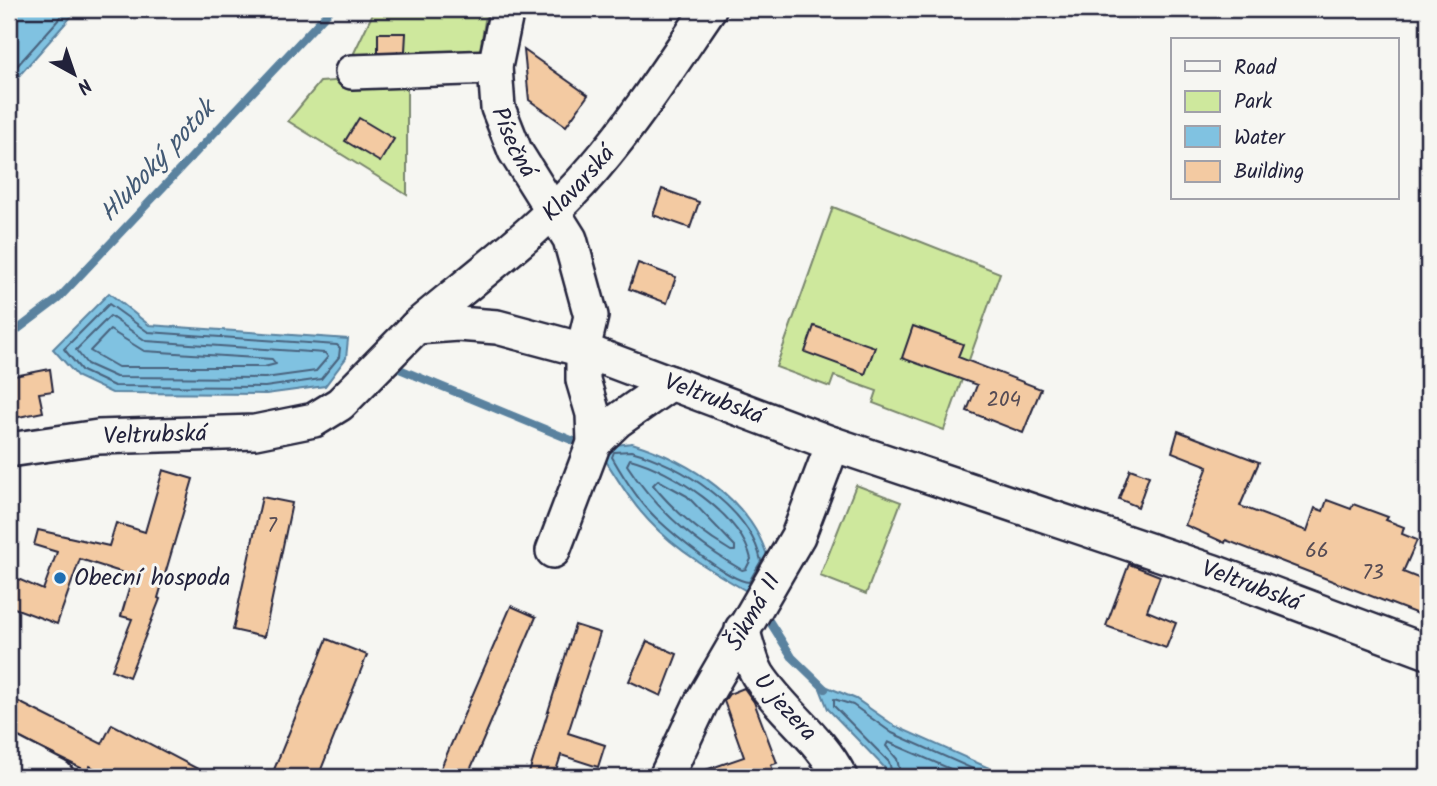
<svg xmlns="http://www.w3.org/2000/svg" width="1437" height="786" font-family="Kalam,sans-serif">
<rect width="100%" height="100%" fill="#f6f6f2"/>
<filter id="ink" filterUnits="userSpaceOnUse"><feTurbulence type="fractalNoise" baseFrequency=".0143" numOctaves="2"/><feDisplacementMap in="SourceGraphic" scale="14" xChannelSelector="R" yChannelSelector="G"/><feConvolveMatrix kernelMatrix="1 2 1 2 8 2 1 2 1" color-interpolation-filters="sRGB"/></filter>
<g filter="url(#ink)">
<g fill="#cee89d" stroke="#78856c" stroke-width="2">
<polygon points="375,9 487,9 479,56 352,57"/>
<polygon points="407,76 407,195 288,121 320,82"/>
<polygon points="833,207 1000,273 944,430 873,403 877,391 834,376 830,387 776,367"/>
<polygon points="856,485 901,502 866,594 820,576"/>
</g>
<g fill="#80c2e1" stroke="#5a829f" stroke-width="2">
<polygon points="9,9 78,9 9,87"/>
<polygon points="109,293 149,325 348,339 346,358 325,386 266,394 112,393 78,377 53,349"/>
<path d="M632 443C690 461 753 501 769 562L750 593C715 573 677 551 649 521 630 501 617 478 602 455L608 446Z"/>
<polygon points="818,683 856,699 895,726 1009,777 886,777 884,767 828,709"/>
</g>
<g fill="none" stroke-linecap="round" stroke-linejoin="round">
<g stroke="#48627d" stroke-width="2">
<polyline points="9,75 68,9"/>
<polygon points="109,304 148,332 337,345 340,348 339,357 321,379 265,387 114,386 82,371 64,349"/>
<polygon points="110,316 146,341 325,353 328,357 316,371 265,378 116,377 87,364 76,350"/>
<polygon points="110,330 144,351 272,359 276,364 264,367 118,367 90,351"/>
<path d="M631 451C680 464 750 508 761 561L749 582C728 581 673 534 656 518 638 501 624 478 612 457L614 452Z"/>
<path d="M630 459C672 470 741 515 751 559L746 569 742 570C695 543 656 510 627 465Z"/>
<path d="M658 480 687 496 735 546V551H731C702 534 674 511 653 485Z"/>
<polyline points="893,777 889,762 834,706 834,699 853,705 892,733 991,777"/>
<polyline points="901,777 897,759 886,746 888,742 969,777"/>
</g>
<g stroke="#5a829f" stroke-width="8">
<polyline points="9,336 58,299 331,9"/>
<polyline points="397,368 581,444"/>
<polyline points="768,619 792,657 825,689"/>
</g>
</g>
<g fill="#f3caa2" stroke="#22223b" stroke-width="2">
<polygon points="378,33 406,33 405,51 378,52"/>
<polygon points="524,50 588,95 566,126 529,100"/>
<polygon points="359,118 394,139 380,162 345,141"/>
<polygon points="662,189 699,202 690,228 653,215"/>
<polygon points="638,263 676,277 667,303 629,289"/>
<polygon points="814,326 875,347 865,374 805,352"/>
<polygon points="913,326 963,344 958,357 1041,389 1023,433 967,411 977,385 902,358"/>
<polygon points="50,369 53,391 39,393 43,412 9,419 9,377"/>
<polygon points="1178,431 1259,462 1240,506 1307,531 1315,508 1323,511 1327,500 1351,509 1353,504 1388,517 1386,520 1404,527 1402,534 1417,540 1403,572 1428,582 1428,618 1226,540 1225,543 1185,525 1208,466 1172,452"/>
<polygon points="1130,469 1149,476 1138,507 1119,499"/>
<polygon points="163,470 193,479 158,598 160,599 129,677 112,670 132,619 121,616 133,576 80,559 57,624 9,606 9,575 43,590 57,552 34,545 38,530 109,546 116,523 145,532"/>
<polygon points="262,497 292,503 264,637 233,630"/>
<polygon points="1129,564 1160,576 1147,611 1176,623 1166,648 1106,626"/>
<polygon points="511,606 536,617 478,752 467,777 437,777"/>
<polygon points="575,625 600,633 568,733 605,745 598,767 561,755 554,777 542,777 529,773"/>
<polygon points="327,639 367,655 318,777 271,777"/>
<polygon points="647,641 677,654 661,696 629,681"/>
<polygon points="744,688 754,702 777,763 771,765 775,777 695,777 694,774 744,757 724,701 729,694"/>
<polygon points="9,697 102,744 112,724 213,777 111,777 90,766 87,771 9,733"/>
</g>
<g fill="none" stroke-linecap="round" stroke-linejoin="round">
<defs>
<g id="minor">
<path id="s1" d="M507 9 495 67 498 108 515 151 570 239 591 316 583 350V380L593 414 594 443 553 551"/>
<polyline points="352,72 495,67"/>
<path id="s2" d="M416 327C476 276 543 228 594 168 637 118 672 63 709 9"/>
<polyline points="594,443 617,421 671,383"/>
<path id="s3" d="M9 450 98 437 255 432 314 420 340 404 416 327 458 324 497 327 583 350 833 444 1214 572 1428 652"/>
<path id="s4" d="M742 629C747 643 750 662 758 675 782 712 820 737 840 777"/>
<polyline points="9,752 57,777"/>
<path id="s5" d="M666 777 701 703 798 536 833 444"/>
</g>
</defs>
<use href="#minor" stroke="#22223b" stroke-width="38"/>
<use href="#minor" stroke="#f6f6f2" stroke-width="33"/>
</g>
</g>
<circle fill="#1f6fb2" stroke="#f6f6f2" stroke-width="2.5" cx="60" cy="578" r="7"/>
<g text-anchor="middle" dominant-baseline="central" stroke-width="6" stroke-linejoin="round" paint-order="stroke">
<g font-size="21" fill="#564c55">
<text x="1004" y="400">204</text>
<text x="272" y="526">7</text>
<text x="1317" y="551">66</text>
<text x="1373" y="573">73</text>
</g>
<g font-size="24" fill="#22223b" stroke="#f6f6f2">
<text stroke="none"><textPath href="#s1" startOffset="138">Písečná</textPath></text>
<text stroke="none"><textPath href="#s2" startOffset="217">Klavarská</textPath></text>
<text stroke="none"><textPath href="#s3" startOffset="756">Veltrubská</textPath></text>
<text stroke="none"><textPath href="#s3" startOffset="147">Veltrubská</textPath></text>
<text stroke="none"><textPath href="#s3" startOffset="1325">Veltrubská</textPath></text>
<text stroke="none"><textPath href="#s5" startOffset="187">Šikmá II</textPath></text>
<text stroke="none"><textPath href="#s4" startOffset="91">U jezera</textPath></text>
</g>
<g font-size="24" fill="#22223b" stroke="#f6f6f2" text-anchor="start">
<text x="74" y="578">Obecní hospoda</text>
</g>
<g font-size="26" font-style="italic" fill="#435a75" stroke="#f6f6f2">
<text transform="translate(158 162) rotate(-47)">Hluboký potok</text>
</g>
</g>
<rect width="1437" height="786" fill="none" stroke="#f6f6f2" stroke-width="35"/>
<rect x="18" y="18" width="1402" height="751" fill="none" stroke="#22223b" stroke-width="2.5" filter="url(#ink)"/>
<rect x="1171" y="38" width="228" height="161" fill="#f6f6f2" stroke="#a1a1a9" stroke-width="2"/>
<rect x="1185" y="61" width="35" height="10" fill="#f6f6f2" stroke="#a1a1a9" stroke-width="2"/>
<text x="1234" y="74" font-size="21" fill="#22223b">Road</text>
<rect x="1185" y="91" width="35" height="21" fill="#cee89d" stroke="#a1a1a9" stroke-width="2"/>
<text x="1234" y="108" font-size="21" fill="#22223b">Park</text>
<rect x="1185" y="126" width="35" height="21" fill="#80c2e1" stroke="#a1a1a9" stroke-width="2"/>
<text x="1234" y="144" font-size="21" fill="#22223b">Water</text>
<rect x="1185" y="161" width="35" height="21" fill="#f3caa2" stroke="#a1a1a9" stroke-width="2"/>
<text x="1234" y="178" font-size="21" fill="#22223b">Building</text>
<g transform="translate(74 74) rotate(140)" stroke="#f6f6f2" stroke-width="5" paint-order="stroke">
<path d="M0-5L12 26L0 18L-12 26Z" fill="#22223b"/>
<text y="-10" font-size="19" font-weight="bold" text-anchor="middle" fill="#22223b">N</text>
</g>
</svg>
